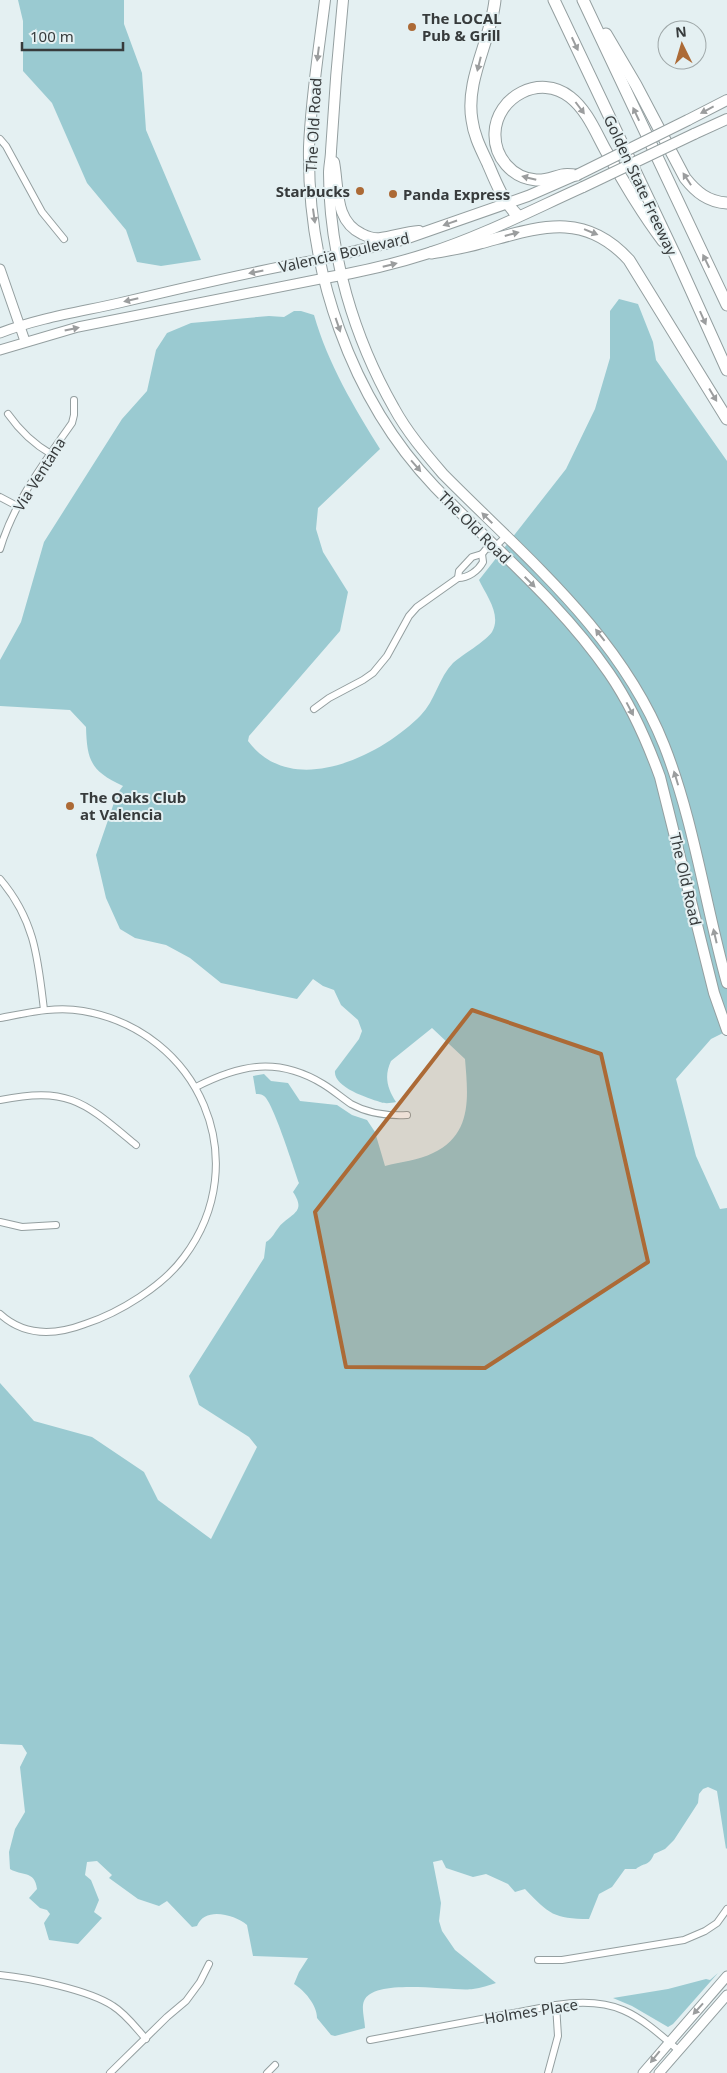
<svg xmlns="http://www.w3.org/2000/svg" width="727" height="2073" font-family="'Noto Sans',sans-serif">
<rect width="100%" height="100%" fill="#e4f0f2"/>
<g fill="#9acad1">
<polygon points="18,0 124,0 124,24 142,73 146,130 201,260 161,266 137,262 126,230 87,183 52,103 23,71 23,21"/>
<path d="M619 299 638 304 653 342 656 360 727 461V1031L711 1039 676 1079 696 1156 720 1209 727 1208V1848L726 1849 717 1791 708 1787 703 1789 699 1794 698 1803 674 1840 665 1849 654 1854C649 1867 644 1862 636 1869H625L612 1887 599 1894 589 1919C554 1919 549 1914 525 1889L515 1892 508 1884 486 1874 473 1877 446 1868 442 1860 433 1862 441 1903 439 1921 442 1931 455 1950 496 1983C489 1985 481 1988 473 1989 453 1992 374 1977 364 2001 361 2008 365 2021 365 2028L335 2036 331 2035 317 2018C317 2005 304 1990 294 1984L299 1972 308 1958 253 1956 247 1925C235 1915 205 1906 197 1926L192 1927 167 1901 159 1906 138 1899 109 1878 112 1875 97 1861 87 1862 85 1875 91 1880 99 1900 94 1912 102 1918 78 1944 49 1940 44 1923 50 1914 47 1910 40 1908 29 1898 37 1889C35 1870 21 1876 10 1869L9 1852 15 1829 25 1812 20 1767 27 1753 22 1745 0 1744V1383L34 1421 92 1437 144 1472 158 1500 211 1539 257 1447 249 1437 199 1405 189 1376 264 1258 266 1242C273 1238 274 1233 279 1227 291 1213 307 1213 293 1192L299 1183C294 1169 273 1102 264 1096 261 1094 259 1094 256 1094L253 1076 264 1074 271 1081 288 1083 300 1101 337 1105 352 1115 367 1120 375 1132 385 1166C400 1162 419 1160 433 1153 473 1134 468 1096 465 1059L432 1028 391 1061C384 1076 387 1088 396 1102 391 1103 385 1104 380 1102 367 1098 333 1087 335 1071L359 1039 362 1031 358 1020 341 1005 334 990 323 986 313 979 297 999 221 983 190 958 166 945 135 938 120 929 106 898 96 855 117 794 123 786C91 771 87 761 86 727L70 710 0 706V660L21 622 44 542 122 419 147 391 156 350 167 333 191 323 269 316 284 317 294 311H301L314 315C328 364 354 407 380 449L318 508 316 529 323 552 348 592 340 631 249 736 248 741C292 800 381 756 421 715 435 701 439 677 453 663 462 655 486 641 492 632 502 615 486 595 479 580L566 469 595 409 610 358V311Z"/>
<polygon points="718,1973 673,2024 668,2027 632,2006 613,1998 668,1989 706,1979 710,1980"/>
</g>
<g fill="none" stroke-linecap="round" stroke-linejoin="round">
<defs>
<g id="street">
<polyline points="0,139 6,146 42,212 64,239"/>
<path d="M8 414C20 431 32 443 51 454"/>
<polyline points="0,497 17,506"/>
<path d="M0 549C14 502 44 463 72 423L74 415V400"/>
<polyline points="458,578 459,571 472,557 482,554 486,549 495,547 506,536"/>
<path d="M314 709 329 698 363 680 373 673 387 656 409 616 417 607 458 578C468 578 478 571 483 562L482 554"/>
<path d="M0 879C35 920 38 959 44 1010"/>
<path d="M0 1018C27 1013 55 1006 83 1011 199 1031 256 1161 184 1257 163 1286 119 1313 85 1324 56 1335 25 1337 0 1314"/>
<path d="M196 1087C241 1064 278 1057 323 1084 333 1090 342 1098 351 1104 369 1114 387 1116 407 1115"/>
<path d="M0 1100C70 1086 85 1103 136 1145"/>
<polyline points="0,1222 22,1227 56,1225"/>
<polyline points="538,1960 562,1960 684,1940 705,1931 717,1923 727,1909"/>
<path d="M0 1975C30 1978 89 1990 113 2006 126 2014 136 2028 146 2039"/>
<path d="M370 2040 556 2005C615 1996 636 2013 678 2050"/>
<polyline points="110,2073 167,2017 186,2001 200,1982 209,1964"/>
<polyline points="267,2073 275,2065"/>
<polyline points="548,2073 558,2036 556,2005"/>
</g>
<g id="secondary">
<polyline points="0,269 25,341"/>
<path d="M0 333C38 318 79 312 119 303 186 287 253 271 321 259"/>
<polyline points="0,350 78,327 325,278"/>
<polyline points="643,2073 727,1976"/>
<polyline points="659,2073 727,1995"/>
</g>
<g id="primary">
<path d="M325 0C319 49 311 98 309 147 307 269 350 398 435 487 494 548 561 603 609 673 631 705 647 741 660 777L714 993 727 1030"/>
<path d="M343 0C338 50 334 100 331 151 331 158 329 166 329 173 329 254 354 338 394 408 407 432 425 453 443 474 525 557 620 634 664 745 694 821 705 904 727 983"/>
<polyline points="688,120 727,100"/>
<polyline points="694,134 727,119"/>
<path d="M334 162C339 188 334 221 362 234 368 237 375 239 381 238 394 236 406 232 419 231"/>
<polyline points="321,259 402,240 528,196 576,175"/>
<path d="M325 278C360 272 395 264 429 253 482 236 532 210 583 187"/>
</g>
<g id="highway">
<path d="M495 0C491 40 465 80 472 120 474 136 481 149 488 164 496 183 503 201 518 216"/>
<polyline points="554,0 676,257 727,370"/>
<polyline points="583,0 727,305"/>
<path d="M606 34 636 85 685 178C696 192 708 202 727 203"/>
<path d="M577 175C572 175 567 174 562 175 553 177 545 181 536 180 512 178 494 157 495 133 496 97 540 73 570 97 587 110 596 133 606 151 624 182 641 212 663 241"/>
<path d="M431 253C447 250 464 248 480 243 537 228 583 209 629 260L727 419"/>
</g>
</defs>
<use href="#street" stroke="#949fa0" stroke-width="8"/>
<use href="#secondary" stroke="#949fa0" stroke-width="11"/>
<use href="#primary" stroke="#949fa0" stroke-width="12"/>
<use href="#highway" stroke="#949fa0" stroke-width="13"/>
<use href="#street" stroke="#fff" stroke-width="6"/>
<use href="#secondary" stroke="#fff" stroke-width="9"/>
<use href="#primary" stroke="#fff" stroke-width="10"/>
<use href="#highway" stroke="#fff" stroke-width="11"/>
<defs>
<g id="primary-bridge">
<polyline points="577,175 688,120"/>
<polyline points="583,187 694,134"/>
</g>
</defs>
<use href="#primary-bridge" stroke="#949fa0" stroke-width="12" stroke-linecap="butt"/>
<use href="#primary-bridge" stroke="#fff" stroke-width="10"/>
</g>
<defs><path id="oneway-solid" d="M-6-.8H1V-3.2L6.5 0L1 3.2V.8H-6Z" transform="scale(1.25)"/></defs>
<g fill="#9b9d9e">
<use href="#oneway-solid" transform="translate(575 44) rotate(65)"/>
<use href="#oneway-solid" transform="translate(318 54) rotate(97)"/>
<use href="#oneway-solid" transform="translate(479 64) rotate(104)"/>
<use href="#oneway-solid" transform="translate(580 108) rotate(53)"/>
<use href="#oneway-solid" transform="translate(707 110) rotate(152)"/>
<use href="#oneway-solid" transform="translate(636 114) rotate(-115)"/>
<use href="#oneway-solid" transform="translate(529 178) rotate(-166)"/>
<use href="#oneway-solid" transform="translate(687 179) rotate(-123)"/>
<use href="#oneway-solid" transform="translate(314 216) rotate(82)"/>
<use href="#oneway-solid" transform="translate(450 223) rotate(161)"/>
<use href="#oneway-solid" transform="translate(591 232) rotate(22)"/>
<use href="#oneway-solid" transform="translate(512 234) rotate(-15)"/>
<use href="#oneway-solid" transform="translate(706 261) rotate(-116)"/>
<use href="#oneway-solid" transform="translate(390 265) rotate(-14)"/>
<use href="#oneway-solid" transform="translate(256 272) rotate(169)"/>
<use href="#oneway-solid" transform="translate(131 300) rotate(167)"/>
<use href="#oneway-solid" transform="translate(703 318) rotate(66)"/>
<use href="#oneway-solid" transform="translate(338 325) rotate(71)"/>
<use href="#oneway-solid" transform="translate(72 329) rotate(-12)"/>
<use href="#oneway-solid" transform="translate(713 395) rotate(59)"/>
<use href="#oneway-solid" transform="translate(416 466) rotate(49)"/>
<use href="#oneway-solid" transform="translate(487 518) rotate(-135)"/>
<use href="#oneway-solid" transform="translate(530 582) rotate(45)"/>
<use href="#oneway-solid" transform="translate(600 635) rotate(-128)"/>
<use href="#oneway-solid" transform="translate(630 709) rotate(62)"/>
<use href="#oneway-solid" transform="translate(676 778) rotate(-107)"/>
<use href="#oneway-solid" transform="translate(715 936) rotate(-103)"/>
<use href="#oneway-solid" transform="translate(698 2009) rotate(132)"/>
<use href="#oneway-solid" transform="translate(655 2057) rotate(129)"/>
</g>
<path fill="#ac6a36" fill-opacity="0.2" stroke="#ac6a36" stroke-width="4" stroke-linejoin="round" d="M472 1010 601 1054 648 1262 485 1368 346 1367 315 1212Z"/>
<g fill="#ac6a36" stroke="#e4f0f2" stroke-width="2">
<circle cx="412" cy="27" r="5"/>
<circle cx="360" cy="191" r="5"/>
<circle cx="393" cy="194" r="5"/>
<circle cx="70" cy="806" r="5"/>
</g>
<g text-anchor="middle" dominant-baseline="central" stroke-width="4" stroke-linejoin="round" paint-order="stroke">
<g font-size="15" font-weight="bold" fill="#373b3c" stroke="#e4f0f2" text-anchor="start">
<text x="422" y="18">The LOCAL<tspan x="422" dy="17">Pub &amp; Grill</tspan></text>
<text x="350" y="191" text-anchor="end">Starbucks</text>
<text x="403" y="194">Panda Express</text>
<text x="80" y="797">The Oaks Club<tspan x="80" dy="17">at Valencia</tspan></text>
</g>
<g font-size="15" fill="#373b3c" stroke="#e4f0f2">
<text transform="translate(313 125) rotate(-87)">The Old Road</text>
<text transform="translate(641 185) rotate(65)">Golden State Freeway</text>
<text transform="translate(344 252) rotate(-13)">Valencia Boulevard</text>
<text transform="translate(39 474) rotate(-58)">Via Ventana</text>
<text transform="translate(475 527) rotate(45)">The Old Road</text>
<text transform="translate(686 879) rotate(77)">The Old Road</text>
<text transform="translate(531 2011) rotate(-9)">Holmes Place</text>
</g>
</g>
<g transform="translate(682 45) rotate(355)"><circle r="24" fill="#e4f0f2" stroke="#9fa8a9"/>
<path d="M0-4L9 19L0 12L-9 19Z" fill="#ac6a36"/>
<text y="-8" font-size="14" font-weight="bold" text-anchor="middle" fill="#373b3c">N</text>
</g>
<path d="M22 42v8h101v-8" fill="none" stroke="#373b3c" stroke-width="2.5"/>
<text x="30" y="42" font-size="15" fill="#373b3c" stroke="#e4f0f2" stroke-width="4" paint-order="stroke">100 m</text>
</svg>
